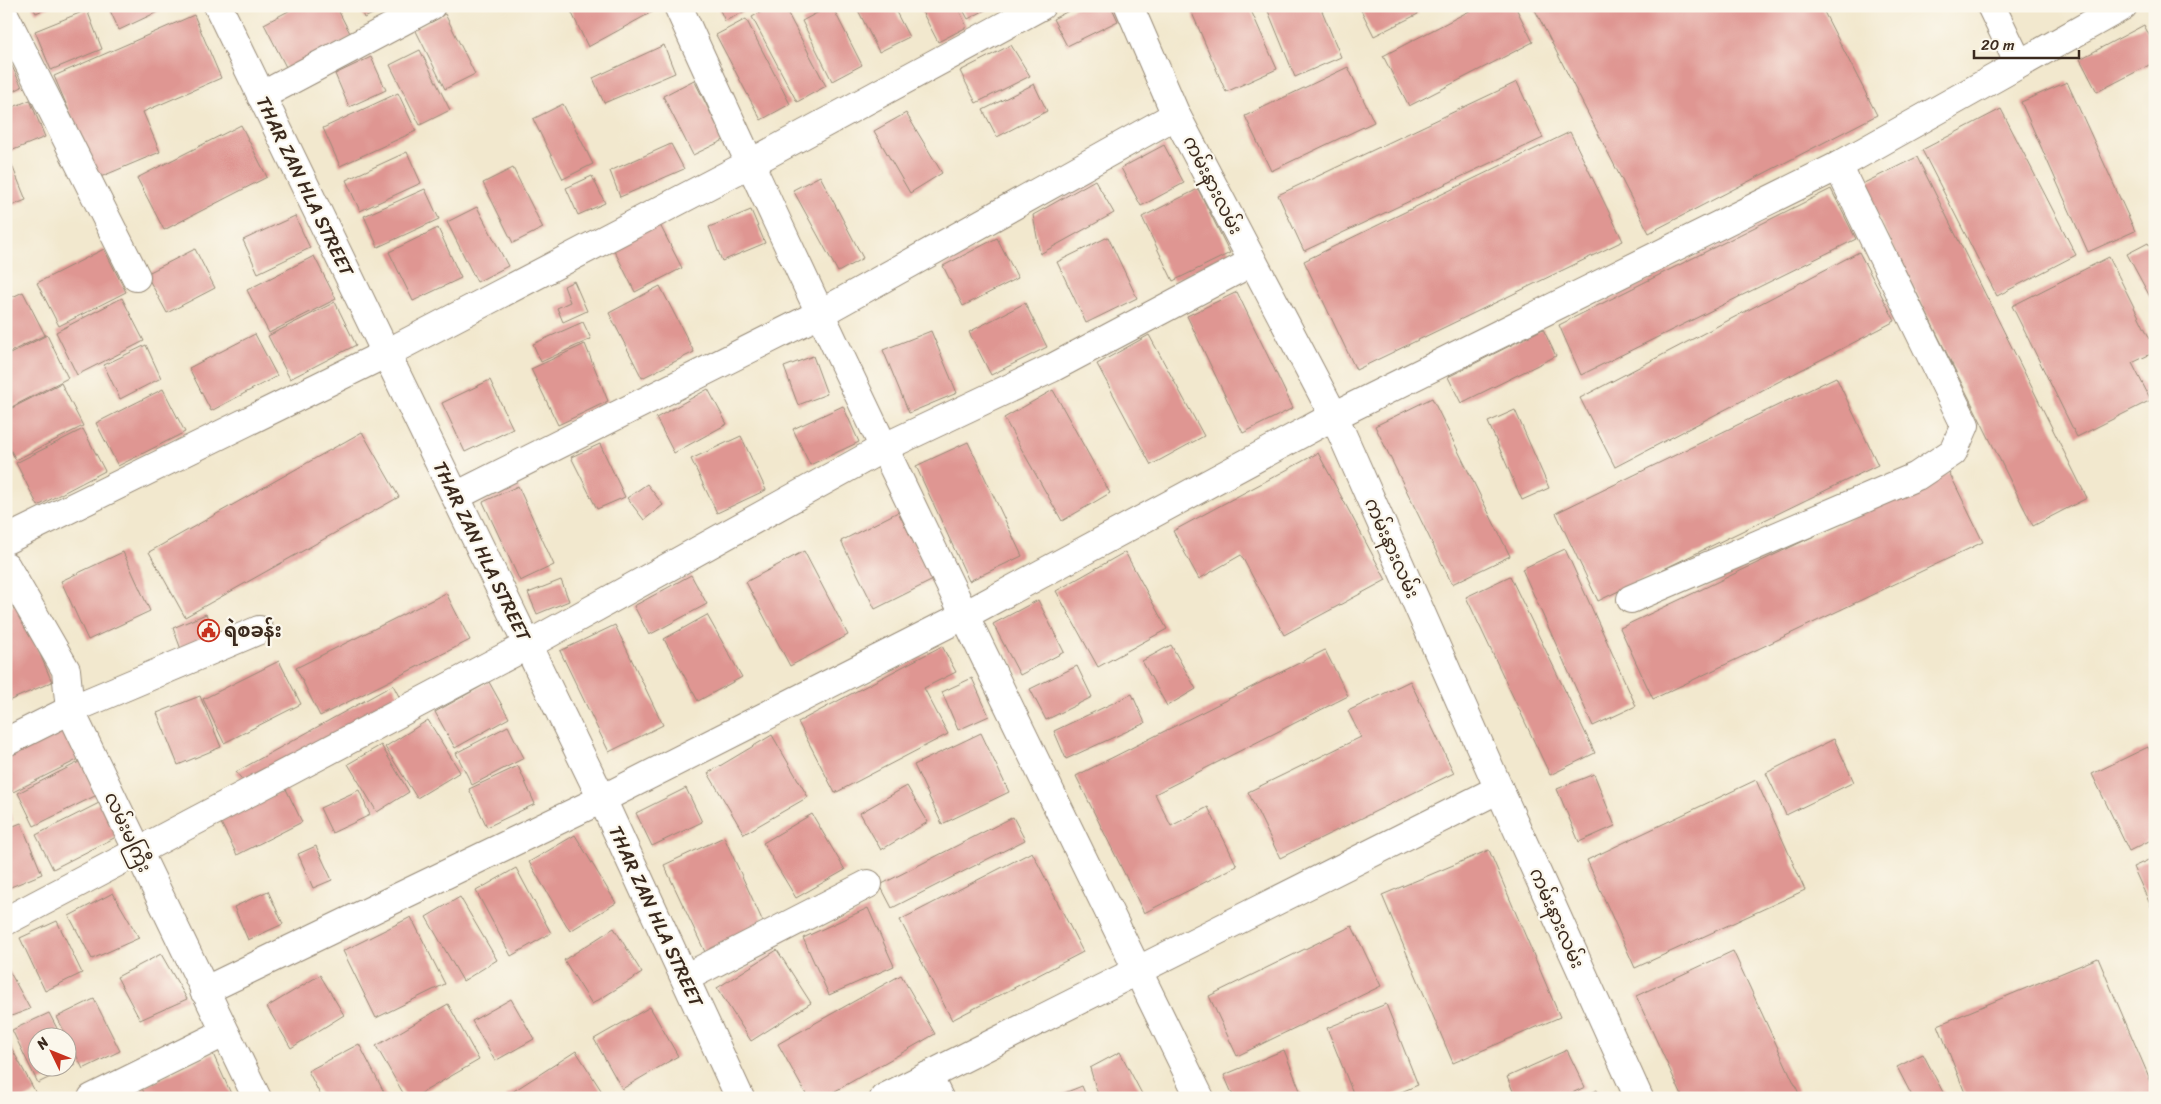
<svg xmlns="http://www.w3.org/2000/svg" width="2161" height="1104" font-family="Sriracha,'Noto Sans Myanmar',sans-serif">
<rect width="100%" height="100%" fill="#fbf7ec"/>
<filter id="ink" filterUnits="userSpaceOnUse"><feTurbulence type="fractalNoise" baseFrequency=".02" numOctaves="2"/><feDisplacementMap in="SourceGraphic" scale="10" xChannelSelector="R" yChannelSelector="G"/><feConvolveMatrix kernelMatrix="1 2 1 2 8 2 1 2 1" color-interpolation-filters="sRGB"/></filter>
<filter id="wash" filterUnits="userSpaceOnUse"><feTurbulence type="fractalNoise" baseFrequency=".0096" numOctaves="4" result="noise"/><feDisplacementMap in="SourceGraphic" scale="20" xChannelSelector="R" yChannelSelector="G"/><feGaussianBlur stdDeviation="1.12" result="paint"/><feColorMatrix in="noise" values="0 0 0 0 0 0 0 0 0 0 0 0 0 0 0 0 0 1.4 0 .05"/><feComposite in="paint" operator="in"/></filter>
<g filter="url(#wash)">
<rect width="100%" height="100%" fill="#f2e8ce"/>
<g id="blocks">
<g fill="#df9692">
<polygon points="32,6 52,6 36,13"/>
<polygon points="108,6 170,6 119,30"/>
<polygon points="298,6 336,6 352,37 288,71 264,24"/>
<polygon points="359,6 390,6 364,18"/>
<polygon points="575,6 663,6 588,47 570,9"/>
<polygon points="718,6 755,6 725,21"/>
<polygon points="772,6 784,6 826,86 797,102 752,17"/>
<polygon points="830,6 832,6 862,65 832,81 802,21"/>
<polygon points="856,6 893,6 909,37 879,52"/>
<polygon points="919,6 957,6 967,27 938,42"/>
<polygon points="961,6 993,6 968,19"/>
<polygon points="1078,6 1111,6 1118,21 1067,46 1053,19"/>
<polygon points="1189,6 1249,6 1277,69 1226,92"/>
<polygon points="1266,6 1320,6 1341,57 1295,77"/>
<polygon points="1359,6 1415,6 1418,14 1374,36"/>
<polygon points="1479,6 1515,6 1533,42 1409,106 1383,56"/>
<polygon points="1533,6 1821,6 1877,115 1649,233"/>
<polygon points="87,10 102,49 51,70 35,31"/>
<polygon points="445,14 475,74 445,89 415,29"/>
<polygon points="194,15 221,78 143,112 160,152 98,178 54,76"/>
<polygon points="746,19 790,104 761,120 716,35"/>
<polygon points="2144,25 2155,47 2155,62 2097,92 2080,59"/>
<polygon points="664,45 675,73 604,103 593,78"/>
<polygon points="1011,45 1030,76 976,103 960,71"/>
<polygon points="420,50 450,110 420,125 390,65"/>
<polygon points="6,54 22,87 6,95"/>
<polygon points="371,57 386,90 349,107 335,74"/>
<polygon points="1348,67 1374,122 1271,171 1245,116"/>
<polygon points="694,80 724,140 693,155 663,96"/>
<polygon points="1517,82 1543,138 1304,251 1278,195"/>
<polygon points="2067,82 2135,231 2088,252 2021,102"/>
<polygon points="1034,84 1047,111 997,137 983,110"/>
<polygon points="398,93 416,131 340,166 323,128"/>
<polygon points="30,100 45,137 6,153 6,110"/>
<polygon points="563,104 593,164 563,179 533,119"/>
<polygon points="2001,109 2076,255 1997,296 1922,150"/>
<polygon points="906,113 942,173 910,193 874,131"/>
<polygon points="241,125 267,177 164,230 137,178"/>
<polygon points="1570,132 1623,241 1356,370 1304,261"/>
<polygon points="671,144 684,169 620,197 610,171"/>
<polygon points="1164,145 1184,183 1141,206 1121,168"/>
<polygon points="407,152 421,183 360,211 346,180"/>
<polygon points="1917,157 2087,498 2033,526 1862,184"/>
<polygon points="11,163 26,200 6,208 6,165"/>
<polygon points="513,168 543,228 513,243 483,183"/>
<polygon points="592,176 605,203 578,215 566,188"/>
<polygon points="820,176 863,258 838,272 793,190"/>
<polygon points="1095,180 1114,213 1040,254 1033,215"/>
<polygon points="425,189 439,219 378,247 364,216"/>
<polygon points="1198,189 1230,253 1173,281 1142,217"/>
<polygon points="1831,189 1856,239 1581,375 1559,325"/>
<polygon points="477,207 508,266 477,282 447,222"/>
<polygon points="751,210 765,243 722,261 709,227"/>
<polygon points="295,216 310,248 258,273 243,240"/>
<polygon points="657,219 682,268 635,292 610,242"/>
<polygon points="438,228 461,278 413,301 389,252"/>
<polygon points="1108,237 1137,298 1086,323 1057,262"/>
<polygon points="997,238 1018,278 963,306 943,266"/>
<polygon points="2148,243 2155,255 2155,306 2127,254"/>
<polygon points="104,249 126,292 59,326 37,283"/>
<polygon points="195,249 215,288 167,313 146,274"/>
<polygon points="1859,252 1895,321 1615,467 1580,398"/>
<polygon points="314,256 336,299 269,333 247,290"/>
<polygon points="2109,257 2155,349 2155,352 2132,363 2151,400 2077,437 2012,306"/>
<polygon points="574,281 587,311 563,322 557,308 570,302 564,286"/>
<polygon points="660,286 694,352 642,378 609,313"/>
<polygon points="23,292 45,335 6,354 6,300"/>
<polygon points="1237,292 1293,408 1243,433 1187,316"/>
<polygon points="122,298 144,341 77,375 56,332"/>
<polygon points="335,302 356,345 290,379 268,336"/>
<polygon points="1025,303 1047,347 991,375 969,332"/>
<polygon points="583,322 591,339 541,362 533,344"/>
<polygon points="1543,329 1556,356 1461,403 1448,377"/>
<polygon points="931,331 957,393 909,413 883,350"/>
<polygon points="255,334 277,376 211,411 189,368"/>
<polygon points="47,335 68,378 6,410 6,356"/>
<polygon points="1149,335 1204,436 1151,465 1097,364"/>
<polygon points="585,344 608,401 558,425 531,369"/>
<polygon points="146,345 161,378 120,399 104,365"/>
<polygon points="813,356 827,394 798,405 784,367"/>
<polygon points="1836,377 1878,465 1598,601 1556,513"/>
<polygon points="490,380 513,429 465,452 442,403"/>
<polygon points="61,383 83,426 16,460 6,442 6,411"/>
<polygon points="163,389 185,432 118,466 96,423"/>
<polygon points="708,389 727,424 674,453 656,418"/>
<polygon points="1053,390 1110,493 1062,521 1004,418"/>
<polygon points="1432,398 1510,556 1452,584 1375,426"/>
<polygon points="843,406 859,442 810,465 793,429"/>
<polygon points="1515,410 1549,488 1522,500 1488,422"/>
<polygon points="83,429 105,471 38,506 16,463"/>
<polygon points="362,432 399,497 185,617 149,552"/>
<polygon points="741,436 766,490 717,513 691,459"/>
<polygon points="968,442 1022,556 969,581 916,466"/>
<polygon points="600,444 625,497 597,509 571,457"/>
<polygon points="1318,453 1386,580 1284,635 1241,555 1199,579 1173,531"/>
<polygon points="1949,472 1983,542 1653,699 1620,628"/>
<polygon points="647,484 663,505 644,520 627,498"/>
<polygon points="518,486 554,565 520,581 483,502"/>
<polygon points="898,512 933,580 875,609 841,541"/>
<polygon points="1565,549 1636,706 1593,726 1522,569"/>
<polygon points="804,551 848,635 790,666 746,582"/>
<polygon points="123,552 150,611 88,640 61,581"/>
<polygon points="1125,552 1167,629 1098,667 1056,591"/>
<polygon points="691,575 707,604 649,635 634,606"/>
<polygon points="1510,576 1595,753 1550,775 1466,597"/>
<polygon points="561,580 569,601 537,614 528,593"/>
<polygon points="446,593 470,640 320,716 296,668"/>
<polygon points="1038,600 1064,652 1020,675 993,624"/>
<polygon points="18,603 52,682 6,702 6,609"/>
<polygon points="206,614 216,638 182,652 173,628"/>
<polygon points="707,615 742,677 698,701 664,639"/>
<polygon points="615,625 663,725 609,752 560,651"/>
<polygon points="1171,645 1196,689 1167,706 1142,661"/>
<polygon points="942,646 956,672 924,688 948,734 835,793 798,722"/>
<polygon points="1325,650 1348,696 1155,794 1171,826 1208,807 1237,866 1144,913 1076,776"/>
<polygon points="279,661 301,704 224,743 203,699"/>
<polygon points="1077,666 1092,697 1046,720 1030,689"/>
<polygon points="972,678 989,716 958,730 942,692"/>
<polygon points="1410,681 1454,773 1280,858 1248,792 1361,737 1348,711"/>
<polygon points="489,682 509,718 455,748 435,712"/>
<polygon points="393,685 405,708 249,788 236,772"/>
<polygon points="1132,694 1145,723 1066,759 1054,731"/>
<polygon points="200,696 221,747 178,765 157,713"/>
<polygon points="428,720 460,772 417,798 385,747"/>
<polygon points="62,725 79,759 13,792 6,778 6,753"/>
<polygon points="508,726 524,758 472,785 456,753"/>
<polygon points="981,733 1009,792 942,824 914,765"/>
<polygon points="772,735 808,797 744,834 708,773"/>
<polygon points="1834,739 1854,782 1786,815 1766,773"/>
<polygon points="381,745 409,792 377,812 348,764"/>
<polygon points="2148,747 2155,761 2155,838 2129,851 2092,774"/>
<polygon points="83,760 99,794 34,826 18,793"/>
<polygon points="518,766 535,804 487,827 469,789"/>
<polygon points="1594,774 1615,826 1579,842 1557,789"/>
<polygon points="1756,780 1805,890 1635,968 1587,860"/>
<polygon points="907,786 928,822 881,850 860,813"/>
<polygon points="686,788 702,822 652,846 636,813"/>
<polygon points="286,789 302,822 237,855 220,821"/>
<polygon points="359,790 370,815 332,833 320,808"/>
<polygon points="101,802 118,836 53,869 36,835"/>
<polygon points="6,804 13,820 6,822"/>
<polygon points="812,814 845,870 796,898 763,843"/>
<polygon points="1013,817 1025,840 892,908 880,885"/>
<polygon points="21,823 42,874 6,889 6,829"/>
<polygon points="575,835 616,903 570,931 529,862"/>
<polygon points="724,837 764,924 705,952 664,865"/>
<polygon points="316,846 332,880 313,888 298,854"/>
<polygon points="1489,850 1560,1017 1453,1063 1382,895"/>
<polygon points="1032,852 1083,952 952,1020 900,920"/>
<polygon points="2155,857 2155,915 2133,867"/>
<polygon points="516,868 551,933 511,956 476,891"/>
<polygon points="268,891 283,924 248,940 234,907"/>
<polygon points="113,893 139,938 92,959 69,916"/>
<polygon points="460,897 497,960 463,981 426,917"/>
<polygon points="868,908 894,966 829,995 803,938"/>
<polygon points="411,917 445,984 376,1018 343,951"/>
<polygon points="57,921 82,973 45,991 20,938"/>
<polygon points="1352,926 1381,986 1237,1056 1209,996"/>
<polygon points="614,928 642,973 592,1004 564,960"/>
<polygon points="777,950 811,1003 751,1041 717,988"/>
<polygon points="1733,951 1801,1098 1683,1098 1636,996"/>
<polygon points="161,954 187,999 140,1020 117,977"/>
<polygon points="2098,958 2155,1091 2155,1098 1967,1098 1938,1025"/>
<polygon points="6,965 30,1009 6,1018"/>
<polygon points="320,975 344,1015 291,1048 267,1007"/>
<polygon points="901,975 935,1034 823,1098 808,1098 778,1044"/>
<polygon points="94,999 120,1051 83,1069 57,1017"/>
<polygon points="511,999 534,1039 495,1061 472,1021"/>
<polygon points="448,1004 479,1060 413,1098 406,1098 376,1046"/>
<polygon points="1386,1004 1418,1085 1387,1098 1355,1098 1327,1028"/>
<polygon points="650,1007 678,1056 622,1089 594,1039"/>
<polygon points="49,1013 61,1036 38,1036 38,1066 68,1066 68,1050 75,1065 38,1083 12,1030"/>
<polygon points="6,1038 36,1093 26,1098 6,1098"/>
<polygon points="359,1044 387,1098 322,1098 308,1071"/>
<polygon points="1284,1050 1303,1098 1234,1098 1224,1075"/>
<polygon points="1567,1050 1585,1087 1561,1098 1516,1098 1507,1077"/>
<polygon points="576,1051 606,1098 508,1098 506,1096"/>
<polygon points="1120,1052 1142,1094 1133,1098 1099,1098 1090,1068"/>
<polygon points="213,1054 233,1098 146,1098 142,1088"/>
<polygon points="1923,1054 1946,1098 1913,1098 1897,1067"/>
<polygon points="1082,1086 1087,1098 1052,1098"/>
<polygon points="1597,1090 1601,1098 1582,1098"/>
</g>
</g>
</g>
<g filter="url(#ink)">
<use href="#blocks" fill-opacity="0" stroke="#968976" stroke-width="1"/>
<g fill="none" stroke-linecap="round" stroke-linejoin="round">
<defs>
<g id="minor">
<polyline points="218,6 602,799 740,1098"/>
<path d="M678 6C844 373 1023 736 1200 1098"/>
<polyline points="1129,6 1176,115 1334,416 1499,789 1639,1098"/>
<polyline points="1991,6 2019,64"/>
<polyline points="6,18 136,277"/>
<polyline points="261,96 431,6"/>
<polyline points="456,496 821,313 1176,115"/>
<polyline points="6,540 387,353 749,164 1041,6"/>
<polyline points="1631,599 1917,476 1953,452 1965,425 1838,166"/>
<polyline points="6,742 70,710 259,630"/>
<polyline points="6,921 528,645 885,447 1052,368 1252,262"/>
<polyline points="685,978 868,884"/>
<polyline points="204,991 602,799 965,615 1334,416 1838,166 2123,6"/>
<polyline points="928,1076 939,1098"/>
<polyline points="92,1098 224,1033"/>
<polyline points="884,1098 1499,789"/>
</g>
<polyline id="major" points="6,566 66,670 70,710 257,1098"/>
</defs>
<use href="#minor" stroke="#968976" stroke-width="30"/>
<use href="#major" stroke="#968976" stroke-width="30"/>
<use href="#minor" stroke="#fff" stroke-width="28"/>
<use href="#major" stroke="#fff" stroke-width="28"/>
</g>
</g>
<defs>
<symbol id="civic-ring" viewBox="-11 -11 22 22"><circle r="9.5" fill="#fbf7ec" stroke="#c8321e" stroke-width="1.5"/><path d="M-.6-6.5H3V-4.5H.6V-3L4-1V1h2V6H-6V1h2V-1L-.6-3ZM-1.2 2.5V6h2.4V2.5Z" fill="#c8321e"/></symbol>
</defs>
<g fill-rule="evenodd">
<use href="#civic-ring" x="196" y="618" width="25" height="25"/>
</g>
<g text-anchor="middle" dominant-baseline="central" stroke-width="4.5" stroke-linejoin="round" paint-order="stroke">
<g font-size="19" fill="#3b2a1e" stroke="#fbf7ec">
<text transform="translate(1213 185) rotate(63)">ကမ်းနားလမ်း</text>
<text transform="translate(305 186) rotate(64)">THAR ZAN HLA STREET</text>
<text transform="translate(1392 548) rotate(66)">ကမ်းနားလမ်း</text>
<text transform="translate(482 551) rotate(64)">THAR ZAN HLA STREET</text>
<text transform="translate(128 832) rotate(65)">လမ်းမကြီး</text>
<text transform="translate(656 916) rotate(65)">THAR ZAN HLA STREET</text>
<text transform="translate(1557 918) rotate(66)">ကမ်းနားလမ်း</text>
</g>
<g font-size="19" font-weight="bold" fill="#3b2a1e" stroke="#fbf7ec" text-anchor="start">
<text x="224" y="630">ရဲစခန်း</text>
</g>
</g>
<rect width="2161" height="1104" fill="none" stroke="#fbf7ec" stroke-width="25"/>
<g transform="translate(52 1052) rotate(313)"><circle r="24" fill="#fbf7ec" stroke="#aea59a"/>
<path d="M0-4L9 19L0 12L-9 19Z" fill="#c8321e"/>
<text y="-8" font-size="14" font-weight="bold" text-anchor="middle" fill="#3b2a1e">N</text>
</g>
<path d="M1974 50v8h105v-8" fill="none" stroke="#3b2a1e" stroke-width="2.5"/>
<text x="1981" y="50" font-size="15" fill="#3b2a1e" stroke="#fbf7ec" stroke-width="4" paint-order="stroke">20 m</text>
</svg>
